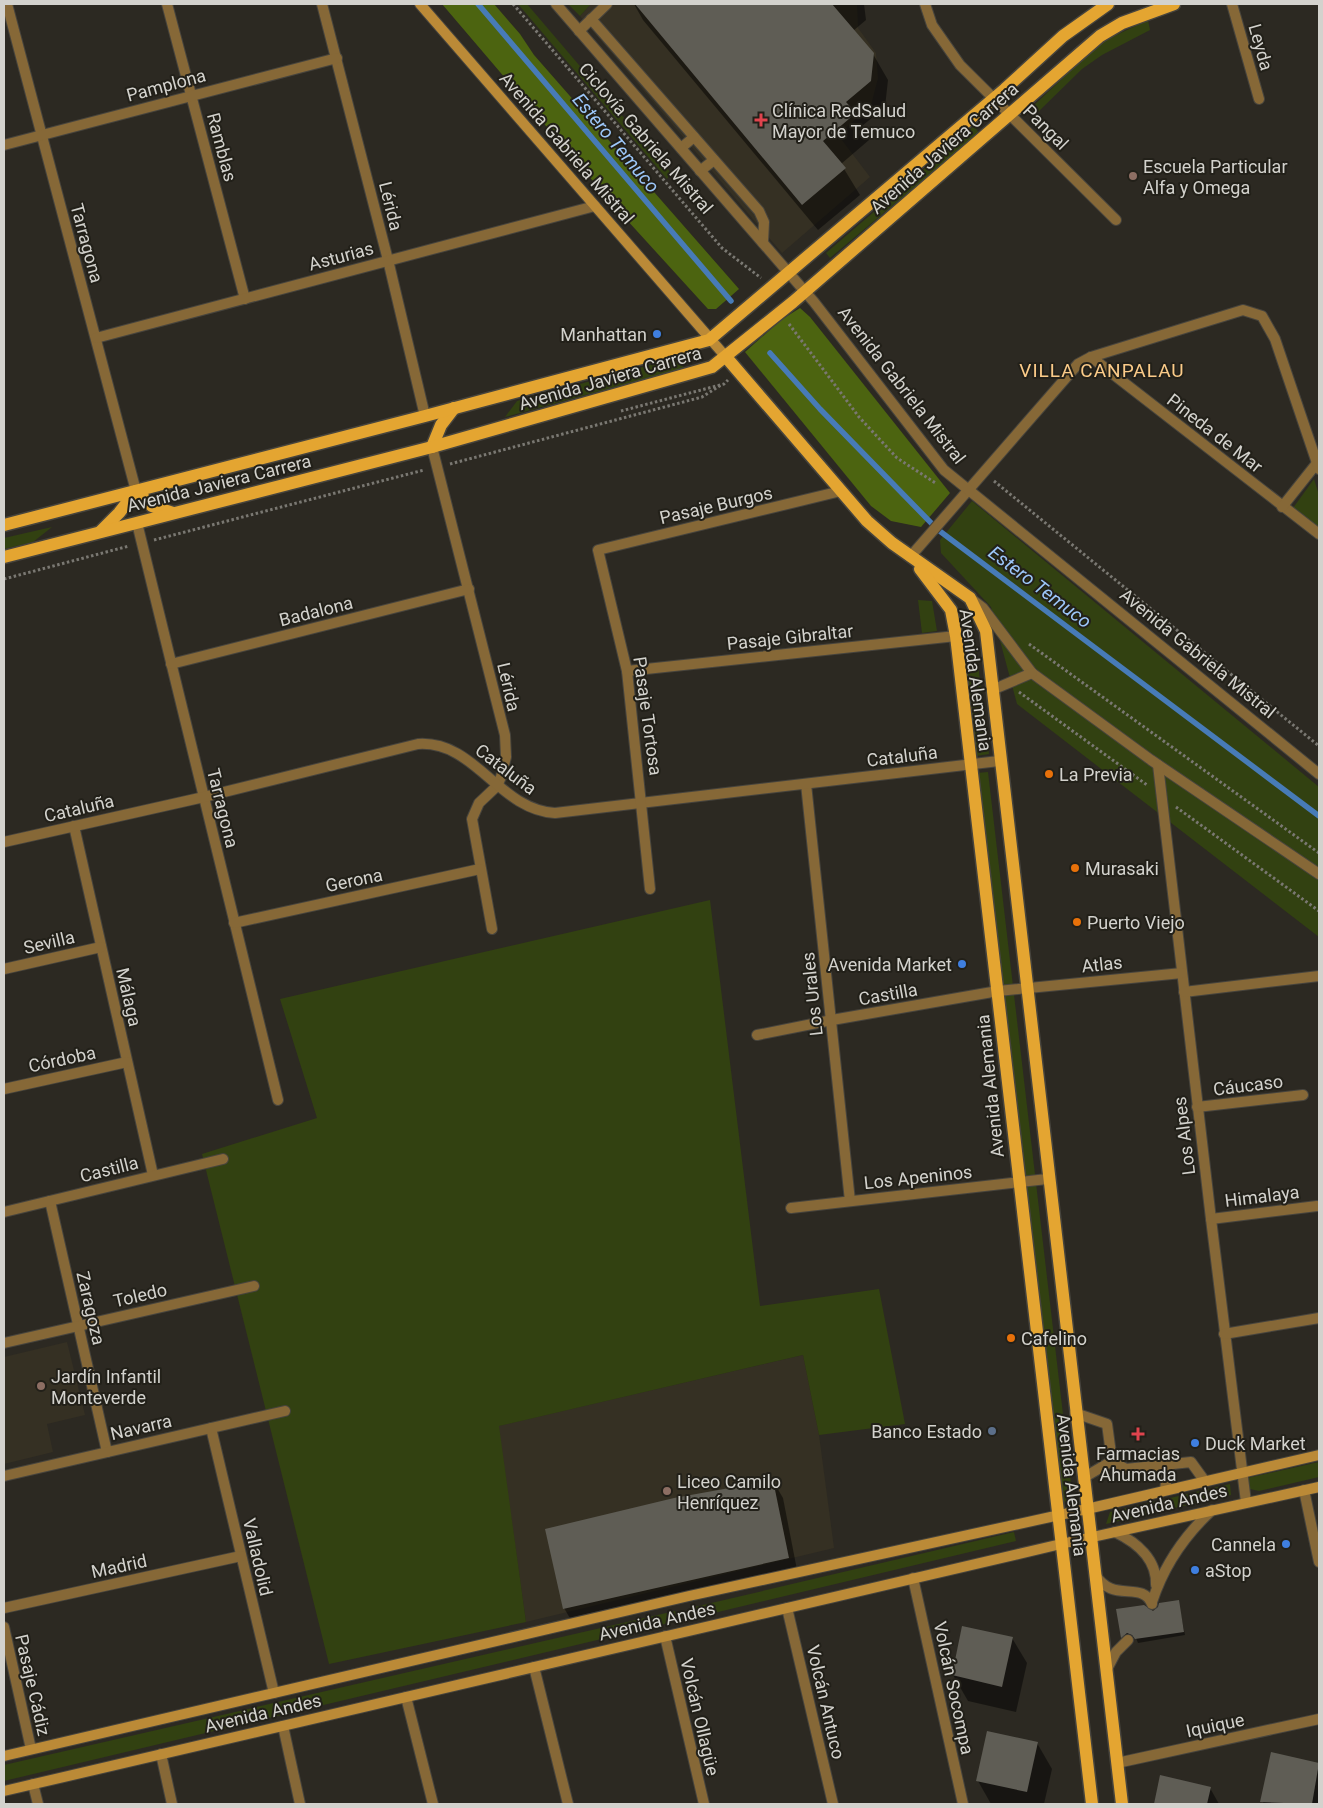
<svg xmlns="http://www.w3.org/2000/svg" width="1323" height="1808" font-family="Roboto,sans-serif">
<rect width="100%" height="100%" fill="#2c2922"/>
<g fill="#353023">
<polygon points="591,4 857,4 858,28 876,53 878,78 871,105 838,135 870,177 782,253 580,16"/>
<polygon points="67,1342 85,1415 47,1424 53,1452 4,1464 4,1357"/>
<polygon points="803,1355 819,1435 834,1548 526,1622 498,1426"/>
</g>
<g fill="#324111">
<polygon points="518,4 527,4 671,173 667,179"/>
<polygon points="568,4 591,4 580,16"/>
<polygon points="1148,20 1150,30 1102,55 1082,69 1036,114 1031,108 1082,60 1108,39"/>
<polygon points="974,126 979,133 830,258 826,253"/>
<polygon points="676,358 684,368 505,417 517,401"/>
<polygon points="1314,479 1319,495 1319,530 1293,508"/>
<polygon points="972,501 1319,787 1319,937 1017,704 991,607 941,553 940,540"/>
<polygon points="52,527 33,542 4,549 4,538"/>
<polygon points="918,600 932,601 937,631 922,633"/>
<polygon points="964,614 975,640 989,754 976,756 964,640"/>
<polygon points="988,772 1073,1500 1063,1502 977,773"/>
<polygon points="710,900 760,1306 879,1289 905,1424 819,1435 803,1355 499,1426 526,1622 329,1664 202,1154 317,1118 280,999"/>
<polygon points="1319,1462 1319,1477 1259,1491 1250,1489 1247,1478"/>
<polygon points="1230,1484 1231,1495 1106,1524 1110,1512"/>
<polygon points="1014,1532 1016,1541 693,1618 690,1608"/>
<polygon points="675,1611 677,1621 4,1781 4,1765"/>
</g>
<g fill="#4c6410">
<polygon points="442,4 494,4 520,34 534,55 739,289 716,309 708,309 616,208"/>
<polygon points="800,308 810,317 950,493 921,527 891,521 871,506 745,352 781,320"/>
</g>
<g fill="#0007">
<polygon points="634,4 864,4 866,20 853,31 873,54 888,80 885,107 862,126 869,140 841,164 860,195 818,230 643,20"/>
<polygon points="773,1481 783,1498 798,1575 574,1625 564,1608"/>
<polygon points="1178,1601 1185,1635 1138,1643 1136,1638 1129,1637 1124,1641 1117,1610 1153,1612"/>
<polygon points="963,1627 1012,1638 1027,1663 1016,1712 968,1701 953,1675"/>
<polygon points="1037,1743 1052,1769 1044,1804 991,1804 978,1781"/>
<polygon points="1272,1754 1319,1764 1319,1804 1263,1804"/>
<polygon points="1161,1777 1210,1788 1219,1804 1155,1804"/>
</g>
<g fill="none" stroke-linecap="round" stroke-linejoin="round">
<g stroke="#477bb7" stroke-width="5.5">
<polyline points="478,4 731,301"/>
<polyline points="770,353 820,409 937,529 1319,816"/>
</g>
</g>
<g fill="#5f5d55">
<polygon points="635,4 832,4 874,53 871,81 846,102 856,113 823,141 846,168 802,205"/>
<polygon points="773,1480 789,1558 563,1609 545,1529 674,1498"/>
<polygon points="1179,1600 1184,1632 1135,1639 1132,1635 1127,1633 1121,1638 1116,1609 1144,1605 1153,1611 1158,1607 1159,1603"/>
<polygon points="962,1626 1013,1637 1002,1687 952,1675"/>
<polygon points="987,1731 1038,1742 1027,1792 976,1781"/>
<polygon points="1271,1752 1319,1763 1312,1804 1260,1802"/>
<polygon points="1160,1775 1211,1787 1207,1804 1154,1804"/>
</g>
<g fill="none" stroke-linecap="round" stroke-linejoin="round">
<defs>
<g id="service">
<polyline points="591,19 759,211 764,222 763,243"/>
<polyline points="579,31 607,4"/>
<polyline points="681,148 694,137"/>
<polyline points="700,171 714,160"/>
<polyline points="1075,1413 1107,1424 1112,1461"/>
<polyline points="1112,1461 1126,1469 1191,1462 1204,1480"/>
<polyline points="1083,1478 1112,1461"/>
<polyline points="1165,1489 1169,1465"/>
<path d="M1115 1532C1136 1542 1157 1559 1156 1585"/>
<path d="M1095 1574C1112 1604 1142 1580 1152 1604"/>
<path d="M1152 1602C1164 1565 1184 1536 1212 1510"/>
<polyline points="1106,1671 1116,1652 1128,1640"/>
</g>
<g id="minor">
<polyline points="7,4 136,491"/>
<polyline points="167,4 245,299"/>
<polyline points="322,4 388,260 425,416"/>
<polyline points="925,4 932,25 960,65 1116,220"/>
<polyline points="1232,4 1259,99"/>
<polyline points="4,145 337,58"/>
<polyline points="96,338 595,206"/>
<polyline points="1091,357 1319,534"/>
<polyline points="432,447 505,735 506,757 501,777 497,786 479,803 472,819 492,929"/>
<polyline points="1282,507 1317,463"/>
<polyline points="137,523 278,1100"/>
<polyline points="910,557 1078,364 1091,357 1243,310 1262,316 1275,339 1319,469"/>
<polyline points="970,598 983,608 1032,673 1151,760 1319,874"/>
<polyline points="171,664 469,589"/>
<polyline points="627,671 956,636"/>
<polyline points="992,690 1032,673"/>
<polyline points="1158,765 1211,1219 1246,1502"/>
<polyline points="806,784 850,1201"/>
<polyline points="74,826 153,1175"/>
<path d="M4 842 204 797 418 744C475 740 499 810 555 813L999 761"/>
<polyline points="650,889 627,671 598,550 841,491"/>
<polyline points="234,923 480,869"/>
<polyline points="4,969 101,947"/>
<polyline points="1184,992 1319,976"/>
<polyline points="757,1035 832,1020 998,991 1182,973"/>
<polyline points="4,1089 127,1062"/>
<polyline points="1197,1107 1303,1095"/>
<polyline points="50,1201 107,1452"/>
<polyline points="791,1208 1047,1179"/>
<polyline points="4,1212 223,1159"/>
<polyline points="1211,1219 1317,1206"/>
<polyline points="1224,1334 1319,1318"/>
<polyline points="4,1343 254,1286"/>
<polyline points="211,1428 274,1693"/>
<polyline points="4,1476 285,1411"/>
<polyline points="1304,1490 1319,1562"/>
<polyline points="913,1578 963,1804"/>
<polyline points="4,1608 241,1556"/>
<polyline points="787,1608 833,1804"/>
<polyline points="4,1627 31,1749"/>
<polyline points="665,1636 704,1804"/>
<polyline points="534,1667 568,1804"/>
<polyline points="406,1697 433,1804"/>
<polyline points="283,1726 300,1804"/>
<polyline points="161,1754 172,1804"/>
<polyline points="1117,1763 1319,1719"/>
<polyline points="33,1784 38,1804"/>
</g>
<polyline id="tertiary" points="556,4 814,302 944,470 1319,774"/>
<g id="secondary">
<polyline points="420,4 726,357"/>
<polyline points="4,1756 689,1596 1087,1509 1319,1455"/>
<polyline points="4,1791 1061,1544 1319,1487"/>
</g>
<g id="primary">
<polyline points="726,357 867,521 892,543 970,598 986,631 1122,1804"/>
<polyline points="432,447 441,425 454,408"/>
<polyline points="4,525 425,416 709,340 1005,89 1063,36 1108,4"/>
<polyline points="101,531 119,513 136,491 152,506 173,513"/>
<polyline points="4,557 432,447 712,367 793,302 1100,36 1122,23 1174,4"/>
<polyline points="920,569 951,610 956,636 1092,1804"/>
</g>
</defs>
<use href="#service" stroke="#47443d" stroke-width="12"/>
<use href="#minor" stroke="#47443d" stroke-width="12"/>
<use href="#tertiary" stroke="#47443d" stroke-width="12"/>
<use href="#secondary" stroke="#47443d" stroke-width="12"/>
<use href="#primary" stroke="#47443d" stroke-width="15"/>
<g stroke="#7a7872" stroke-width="3" stroke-dasharray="2.5 2.5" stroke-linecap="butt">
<polyline points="513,4 722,248 761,278"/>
<polyline points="789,324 859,417 897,458 937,484"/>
<polyline points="621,411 724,384 728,380"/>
<polyline points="450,464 702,397 721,385"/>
<polyline points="994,481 1319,746"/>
<polyline points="154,540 424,470"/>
<polyline points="4,579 129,546"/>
<polyline points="1029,644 1319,853"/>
<polyline points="1019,692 1147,785"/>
<polyline points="1176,807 1319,911"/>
</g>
<use href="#service" stroke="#866837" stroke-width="10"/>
<use href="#minor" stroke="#866837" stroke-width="10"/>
<use href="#tertiary" stroke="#866837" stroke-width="10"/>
<use href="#secondary" stroke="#bb8a37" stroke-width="10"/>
<use href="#primary" stroke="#e4a531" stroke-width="12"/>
</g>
<g fill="#e0444e" stroke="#222019" stroke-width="2">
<path d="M758.5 112.5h5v5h5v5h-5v5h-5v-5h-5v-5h5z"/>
<path d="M1135.5 1426.5h5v5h5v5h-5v5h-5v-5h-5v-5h5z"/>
</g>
<g fill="#8d6e63" stroke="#222019" stroke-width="2">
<circle cx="1133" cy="176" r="5"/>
<circle cx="41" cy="1386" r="5"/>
<circle cx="667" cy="1491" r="5"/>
</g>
<g fill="#3f7fe0" stroke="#222019" stroke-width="2">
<circle cx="657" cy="334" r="5"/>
<circle cx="962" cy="964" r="5"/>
<circle cx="1195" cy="1443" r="5"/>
<circle cx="1286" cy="1544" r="5"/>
<circle cx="1195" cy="1570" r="5"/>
</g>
<g fill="#e8710a" stroke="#222019" stroke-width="2">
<circle cx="1049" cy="774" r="5"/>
<circle cx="1075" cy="868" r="5"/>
<circle cx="1077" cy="922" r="5"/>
<circle cx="1011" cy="1338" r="5"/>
</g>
<circle fill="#5c6f8a" stroke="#222019" stroke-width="2" cx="992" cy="1431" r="5"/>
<g text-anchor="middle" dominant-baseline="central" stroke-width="4" stroke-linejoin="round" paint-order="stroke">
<g font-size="18" fill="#d3d2cd" stroke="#222019">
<text transform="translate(1261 47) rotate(74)">Leyda</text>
<text transform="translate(166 85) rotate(-15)">Pamplona</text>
<text transform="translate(1046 127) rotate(45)">Pangal</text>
<text transform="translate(646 138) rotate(49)">Ciclovía Gabriela Mistral</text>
<text transform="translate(222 147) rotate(75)">Ramblas</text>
<text transform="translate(567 148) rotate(49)">Avenida Gabriela Mistral</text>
<text transform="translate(944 148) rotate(-41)">Avenida Javiera Carrera</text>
<text transform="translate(391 206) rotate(76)">Lérida</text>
<text transform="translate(87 243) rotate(75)">Tarragona</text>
<text transform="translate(341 256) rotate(-15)">Asturias</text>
<text transform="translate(610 378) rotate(-16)">Avenida Javiera Carrera</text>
<text transform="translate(902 385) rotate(52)">Avenida Gabriela Mistral</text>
<text transform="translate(1215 433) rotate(38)">Pineda de Mar</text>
<text transform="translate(219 483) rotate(-14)">Avenida Javiera Carrera</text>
<text transform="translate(716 505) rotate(-13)">Pasaje Burgos</text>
<text transform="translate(316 611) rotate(-14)">Badalona</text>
<text transform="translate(790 637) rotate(-6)">Pasaje Gibraltar</text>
<text transform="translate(1198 653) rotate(39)">Avenida Gabriela Mistral</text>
<text transform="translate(976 680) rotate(82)">Avenida Alemania</text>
<text transform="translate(509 687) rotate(77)">Lérida</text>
<text transform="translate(648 716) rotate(82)">Pasaje Tortosa</text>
<text transform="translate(902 756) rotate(-7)">Cataluña</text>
<text transform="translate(506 769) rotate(37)">Cataluña</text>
<text transform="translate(79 808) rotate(-13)">Cataluña</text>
<text transform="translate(223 808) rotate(76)">Tarragona</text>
<text transform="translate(354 880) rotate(-12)">Gerona</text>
<text transform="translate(49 942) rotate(-13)">Sevilla</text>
<text transform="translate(1102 964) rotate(-6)">Atlas</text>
<text transform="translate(812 994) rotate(-96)">Los Urales</text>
<text transform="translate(888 994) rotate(-10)">Castilla</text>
<text transform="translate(129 997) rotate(77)">Málaga</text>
<text transform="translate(62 1059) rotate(-12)">Córdoba</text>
<text transform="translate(1248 1085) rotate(-7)">Cáucaso</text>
<text transform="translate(990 1086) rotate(-96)">Avenida Alemania</text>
<text transform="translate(1184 1136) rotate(-97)">Los Alpes</text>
<text transform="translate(109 1169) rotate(-14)">Castilla</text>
<text transform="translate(918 1177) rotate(-6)">Los Apeninos</text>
<text transform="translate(1262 1196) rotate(-7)">Himalaya</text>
<text transform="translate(140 1295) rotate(-13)">Toledo</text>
<text transform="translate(91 1308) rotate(77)">Zaragoza</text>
<text transform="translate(141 1427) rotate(-13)">Navarra</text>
<text transform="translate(1072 1485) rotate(83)">Avenida Alemania</text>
<text transform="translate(1169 1503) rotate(-13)">Avenida Andes</text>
<text transform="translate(258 1557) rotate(77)">Valladolid</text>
<text transform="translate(119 1566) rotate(-12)">Madrid</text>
<text transform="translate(657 1621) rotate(-13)">Avenida Andes</text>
<text transform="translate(33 1685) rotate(77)">Pasaje Cádiz</text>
<text transform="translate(954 1688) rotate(78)">Volcán Socompa</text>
<text transform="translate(826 1702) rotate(77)">Volcán Antuco</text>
<text transform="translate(263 1713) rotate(-13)">Avenida Andes</text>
<text transform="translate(700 1717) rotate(77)">Volcán Ollagüe</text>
<text transform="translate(1215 1725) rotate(-12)">Iquique</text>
</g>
<g font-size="18" fill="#d3d2cd" stroke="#222019" text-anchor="start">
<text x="772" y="110">Clínica RedSalud<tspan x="772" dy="21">Mayor de Temuco</tspan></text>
<text x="1143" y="166">Escuela Particular<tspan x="1143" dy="21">Alfa y Omega</tspan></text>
<text x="647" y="334" text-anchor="end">Manhattan</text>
<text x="1059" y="774">La Previa</text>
<text x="1085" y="868">Murasaki</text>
<text x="1087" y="922">Puerto Viejo</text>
<text x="952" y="964" text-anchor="end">Avenida Market</text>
<text x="1021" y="1338">Cafelino</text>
<text x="51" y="1376">Jardín Infantil<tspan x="51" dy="21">Monteverde</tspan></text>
<text x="982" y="1431" text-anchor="end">Banco Estado</text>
<text x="1205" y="1443">Duck Market</text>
<text x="1138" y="1453" text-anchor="middle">Farmacias<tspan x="1138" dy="21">Ahumada</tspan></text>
<text x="677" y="1481">Liceo Camilo<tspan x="677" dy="21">Henríquez</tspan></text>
<text x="1276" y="1544" text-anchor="end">Cannela</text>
<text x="1205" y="1570">aStop</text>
</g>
<g font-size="19" font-style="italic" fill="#9dc7f9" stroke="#222019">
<text transform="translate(616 143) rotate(50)">Estero Temuco</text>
<text transform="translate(1040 587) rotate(37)">Estero Temuco</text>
</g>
<g font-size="19" letter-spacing="1" fill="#fbcb89" stroke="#222019">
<text x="1102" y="370">VILLA CANPALAU</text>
</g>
</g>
<rect width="1323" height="1808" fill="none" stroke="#d3d2cd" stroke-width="10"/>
</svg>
